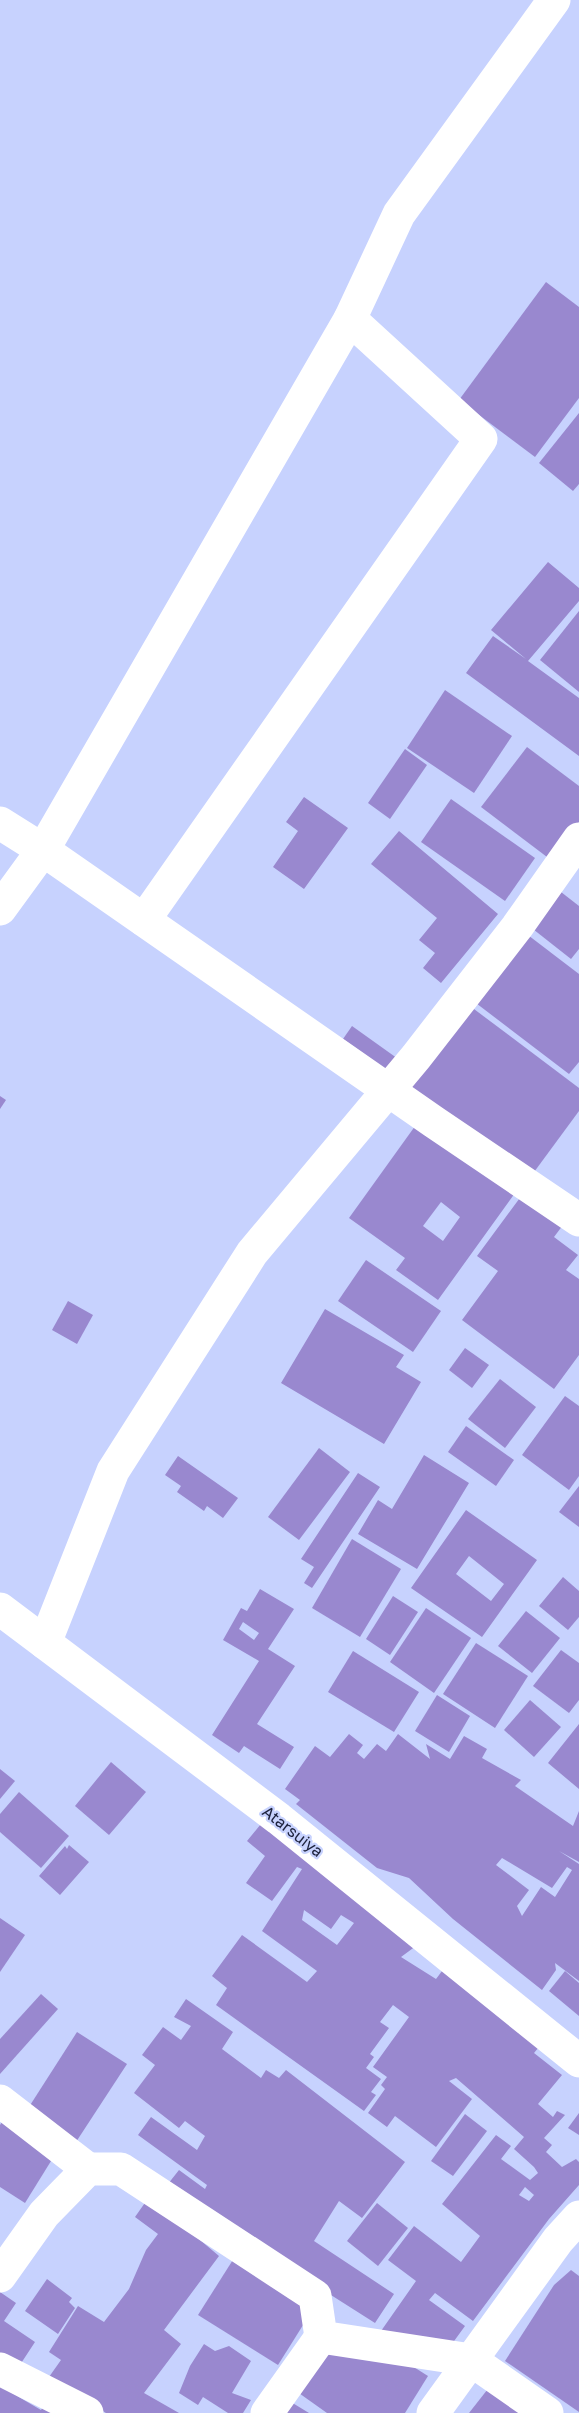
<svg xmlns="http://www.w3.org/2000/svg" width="579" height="2413" font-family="'Golos Text',sans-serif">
<rect width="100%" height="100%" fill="#c7d2fe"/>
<g fill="#9988cf" fill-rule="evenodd">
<polygon points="546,282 579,307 579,398 535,457 459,400"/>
<polygon points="579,413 579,484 573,491 539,463"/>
<polygon points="548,562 579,588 579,601 528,661 579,698 579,756 466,673 493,636 526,659 491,630"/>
<polygon points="579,611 579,692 540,660"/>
<polygon points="445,690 512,736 474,793 407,748"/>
<polygon points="527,747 579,786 579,822 551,860 481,807"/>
<polygon points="405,749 427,765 390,819 368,803"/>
<polygon points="304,797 348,828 304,889 273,867 298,831 286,822"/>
<polygon points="451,799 535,858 505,901 421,842"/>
<polygon points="399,831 498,914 441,983 423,968 435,953 419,940 437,918 371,864"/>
<polygon points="552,885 579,906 579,949 571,959 524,922"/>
<polygon points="520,929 579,974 579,1062 569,1074 468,997"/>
<polygon points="466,1003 579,1088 579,1111 526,1183 402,1089"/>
<polygon points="352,1026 401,1061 392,1074 343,1039"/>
<polygon points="0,1096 6,1100 0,1109"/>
<path d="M418 1122 515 1193 438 1300 396 1270 405 1258 349 1218ZM441 1202 460 1217 443 1241 423 1226Z"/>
<polygon points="525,1191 566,1221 554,1237 578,1255 566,1270 579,1279 579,1355 554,1389 462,1320 498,1271 477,1256"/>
<polygon points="366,1260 441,1311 413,1352 338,1301"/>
<polygon points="68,1301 93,1315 77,1344 52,1330"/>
<polygon points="325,1309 404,1355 396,1367 421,1382 384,1444 281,1383"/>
<polygon points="465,1348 489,1365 472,1388 449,1370"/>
<polygon points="500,1379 536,1407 505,1448 468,1419"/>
<polygon points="565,1396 579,1406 579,1476 569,1490 522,1455"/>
<polygon points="466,1426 514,1460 496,1486 448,1452"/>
<polygon points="319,1448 350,1472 299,1540 268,1517"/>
<polygon points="424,1455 469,1483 417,1569 358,1534 378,1500 392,1509"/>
<polygon points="178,1456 238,1498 223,1518 207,1506 204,1511 177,1492 181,1486 165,1475"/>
<polygon points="358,1473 380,1487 312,1588 304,1583 314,1567 301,1559"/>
<polygon points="579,1486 579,1527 559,1512"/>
<path d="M466 1510 537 1560 482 1637 411 1588ZM469 1556 504 1584 491 1601 456 1574Z"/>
<polygon points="352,1539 401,1569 360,1637 312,1608"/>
<polygon points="563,1577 579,1591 579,1617 568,1630 539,1606"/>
<path d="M260 1589 294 1609 268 1649 295 1666 257 1724 294 1747 280 1769 244 1746 239 1753 212 1735 259 1661 223 1640 241 1608 247 1611ZM243 1622 259 1633 254 1640 239 1629Z"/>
<polygon points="393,1596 418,1612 390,1655 366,1639"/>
<polygon points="426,1608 471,1638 434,1693 390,1662"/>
<polygon points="526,1611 560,1638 532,1673 498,1646"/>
<polygon points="476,1643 528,1676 495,1728 443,1694"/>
<polygon points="561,1650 579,1663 579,1700 569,1713 533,1686"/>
<polygon points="353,1651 419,1692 394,1732 328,1692"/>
<polygon points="437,1695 470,1716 449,1752 415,1731"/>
<polygon points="530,1700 561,1727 534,1757 504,1730"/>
<polygon points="579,1724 579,1789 548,1763"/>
<path d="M349 1734 363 1745 357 1753 364 1759 377 1744 386 1751 398 1734 430 1759 426 1744 450 1759 464 1736 487 1749 482 1758 521 1780 515 1786 573 1826 579 1811V1862L559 1851 579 1864V1981L555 1963 556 1970 542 1990 453 1919 409 1878 377 1868 296 1804 300 1800 285 1789 315 1746 330 1757ZM502 1858 552 1888 567 1867 572 1870 555 1897 541 1887 522 1916 517 1906 529 1890 496 1865Z"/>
<polygon points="111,1762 146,1792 109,1835 75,1806"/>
<polygon points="0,1769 15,1781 0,1799"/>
<polygon points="19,1792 69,1836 41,1868 0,1832 0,1814"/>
<path d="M265 1819 420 1943 401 1957 436 1979 445 1967 543 2042 534 2053 562 2075 538 2104 553 2117 557 2111 565 2115 544 2138 552 2145 546 2152 562 2167 576 2159 579 2162V2185L549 2219 473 2321 435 2293 429 2300 465 2326 449 2348 381 2331 416 2281 388 2260 414 2226 461 2262 480 2236 442 2204 496 2135 511 2146 501 2159 530 2180 538 2173 534 2167 514 2149 524 2137 456 2078 449 2081 472 2099 436 2147 395 2116 387 2127 368 2113 385 2089 381 2085 387 2077 373 2067 409 2017 393 2005 380 2022 389 2028 370 2054 374 2057 366 2068 381 2079 371 2092 376 2095 364 2111 216 2005 227 1988 212 1976 242 1935 307 1982 317 1971 262 1931 302 1869 297 1867 272 1901 246 1883 265 1856 247 1841ZM304 1910 331 1929 341 1915 354 1923 337 1945 302 1920ZM525 2187 534 2195 529 2201 519 2195Z"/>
<polygon points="69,1845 89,1862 60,1895 39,1876 65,1846 67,1849"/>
<polygon points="0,1918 25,1935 0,1972"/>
<polygon points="565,1971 579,1983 579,2016 549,1991"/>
<polygon points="41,1994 58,2009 0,2074 0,2039"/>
<polygon points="186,1999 233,2032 222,2049 261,2078 266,2070 279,2078 286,2070 405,2162 362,2218 339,2201 314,2241 394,2294 375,2323 164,2189 179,2170 205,2189 207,2185 138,2135 151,2117 197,2150 205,2136 185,2121 179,2128 134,2093 155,2065 142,2055 163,2027 181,2040 191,2026 174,2017"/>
<polygon points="77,2032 127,2064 76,2142 27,2110"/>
<polygon points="579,2113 579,2135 568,2128"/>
<polygon points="465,2114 487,2131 453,2176 431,2161"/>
<polygon points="6,2116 56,2153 25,2203 0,2187 0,2125"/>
<polygon points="149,2197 219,2256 164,2330 181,2344 144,2393 179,2413 106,2413 49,2377 61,2360 49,2352 78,2306 104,2322 129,2289 146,2250 158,2234 135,2217"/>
<polygon points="377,2203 408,2228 378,2266 347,2241"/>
<polygon points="236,2255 308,2301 310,2314 278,2365 198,2315"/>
<polygon points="571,2270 579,2276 579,2412 505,2361 554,2285"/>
<polygon points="47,2279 72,2298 69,2302 75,2308 58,2334 25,2311"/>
<polygon points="0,2292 16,2303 4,2321 35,2342 12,2377 0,2369"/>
<polygon points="204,2344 215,2351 229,2346 251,2361 232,2393 251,2400 243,2413 228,2413 203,2397 198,2405 179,2393 190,2366"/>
<polygon points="328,2346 390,2352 428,2376 405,2413 327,2413 296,2391"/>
<polygon points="491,2385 529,2413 469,2413"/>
<polygon points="0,2386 41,2410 48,2399 71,2413 0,2413"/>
<polygon points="286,2399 309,2413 276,2413"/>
</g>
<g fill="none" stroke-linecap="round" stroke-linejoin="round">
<g stroke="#fff" stroke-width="33">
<polyline points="554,0 399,214 350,319 43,850 434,1122 579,1220"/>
<polyline points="0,823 43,850 0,909"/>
<polyline points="144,920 481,439 350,319"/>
<polyline points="0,1609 279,1819 579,2061"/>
<polyline points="45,1643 113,1471 252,1253 416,1057 517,927 579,839"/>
<polyline points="0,2101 88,2169"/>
<polyline points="0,2276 44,2214 88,2169 121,2169 315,2296 321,2337 471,2360 547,2413"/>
<polyline points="0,2369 87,2413"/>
<polyline points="267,2413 321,2337"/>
<polyline points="433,2413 558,2240 579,2217"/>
</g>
</g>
<g text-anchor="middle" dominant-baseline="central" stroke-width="4.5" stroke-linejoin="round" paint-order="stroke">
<g font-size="16" fill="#1d223d" stroke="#c7d2fe">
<text transform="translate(293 1831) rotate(38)">Atarsuiya</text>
</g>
</g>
</svg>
